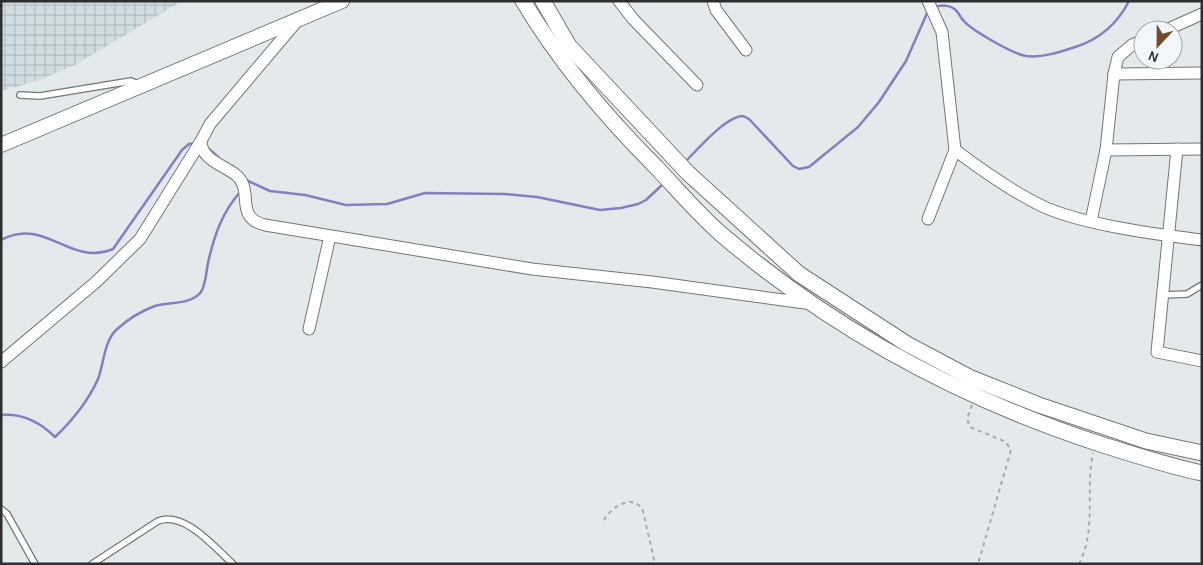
<svg xmlns="http://www.w3.org/2000/svg" width="1203" height="565" font-family="Karla,sans-serif">
<defs>
<pattern id="industrial-grid" width="8" height="8" patternUnits="userSpaceOnUse" patternTransform="scale(1.25)"><rect width="8" height="8" fill="#d0dde2"/><path d="M0 4h8M4 0v8" fill="none" stroke="#b3bec2"/></pattern>
</defs>
<rect width="100%" height="100%" fill="#e4e9eb"/>
<polygon fill="url(#industrial-grid)" points="1,1 182,1 75,65 39,80 2,91"/>
<g fill="none" stroke-linecap="round" stroke-linejoin="round">
<g stroke="#847fbe" stroke-width="2.5">
<path d="M935 7C941 5 948 5 953 8 959 11 959 16 963 20 971 30 1013 54 1026 56 1042 58 1060 52 1075 47 1099 40 1118 23 1129 1"/>
<polyline points="208,148 219,158"/>
<path d="M685 162C697 150 726 116 743 116L749 119 793 166 799 169 809 167 858 127 879 102 906 61 928 11"/>
<polyline points="244,179 270,191 305,195 346,205 387,204 425,193 505,194 537,197 600,210 621,208 638,204 646,200 663,184"/>
<path d="M1 240C46 216 69 267 113 249L182 150 189 144 197 143"/>
<path d="M1 415C23 413 40 422 55 437 73 420 88 401 98 379 104 363 104 342 116 330 127 320 141 311 155 306 169 302 191 305 201 292 206 284 206 272 208 263 214 236 222 212 241 191"/>
</g>
<defs>
<g id="service">
<polyline points="20,95 40,96 131,81 138,84"/>
<polyline points="1163,295 1187,294 1202,285"/>
<polyline points="1,509 7,514 35,564"/>
<path d="M92 564 158 521C185 511 214 547 233 564"/>
</g>
<g id="minor">
<polyline points="619,1 633,19 697,85"/>
<polyline points="713,1 716,10 746,50"/>
<path d="M298 20 210 124 201 141C201 160 224 165 236 175 255 190 233 217 265 225L532 269 652 282 812 304"/>
<polyline points="1166,30 1202,14"/>
<polyline points="1114,74 1202,73"/>
<polyline points="1177,149 1157,352 1202,361"/>
<path d="M955 150C983 171 1011 191 1042 206 1083 225 1156 234 1202 240"/>
<polyline points="1106,150 1202,149"/>
<polyline points="928,219 955,150 942,32 928,1"/>
<polyline points="1091,221 1106,150 1114,74 1118,57 1132,45 1143,40"/>
<polyline points="309,329 330,236"/>
<polyline points="1,362 96,282 140,239 201,141"/>
</g>
<polyline id="tertiary" points="1,145 342,1"/>
<g id="secondary">
<path d="M523 1C559 61 606 117 656 167 677 189 698 214 721 234 833 330 964 400 1103 445 1136 455 1168 466 1202 473"/>
<polyline points="543,1 569,46 688,173 799,274 907,344 971,378 1039,405 1146,441 1202,453"/>
</g>
</defs>
<use href="#service" stroke="#737779" stroke-width="8"/>
<use href="#minor" stroke="#737779" stroke-width="13"/>
<use href="#tertiary" stroke="#737779" stroke-width="16"/>
<use href="#secondary" stroke="#737779" stroke-width="17"/>
<g stroke="#a6aaac" stroke-width="2" stroke-dasharray="4 4" stroke-linecap="butt">
<polyline points="972,405 967,419 970,427 1006,442 1011,450 978,564"/>
<path d="M604 520C611 507 634 492 643 511L655 564"/>
<path d="M1079 564C1097 529 1085 490 1093 453"/>
</g>
<use href="#service" stroke="#fff" stroke-width="5.5"/>
<use href="#minor" stroke="#fff" stroke-width="11"/>
<use href="#tertiary" stroke="#fff" stroke-width="14"/>
<use href="#secondary" stroke="#fff" stroke-width="15"/>
</g>
<rect width="1203" height="565" fill="none" stroke="#2d2f2f" stroke-width="5"/>
<g transform="translate(1158 45) rotate(202)"><circle r="24" fill="#f1f6f8" stroke="#a3a6a8"/>
<path d="M0-4L9 19L0 12L-9 19Z" fill="#724c29"/>
<text y="-8" font-size="14" font-weight="bold" text-anchor="middle" fill="#2d2f2f">N</text>
</g>
</svg>
